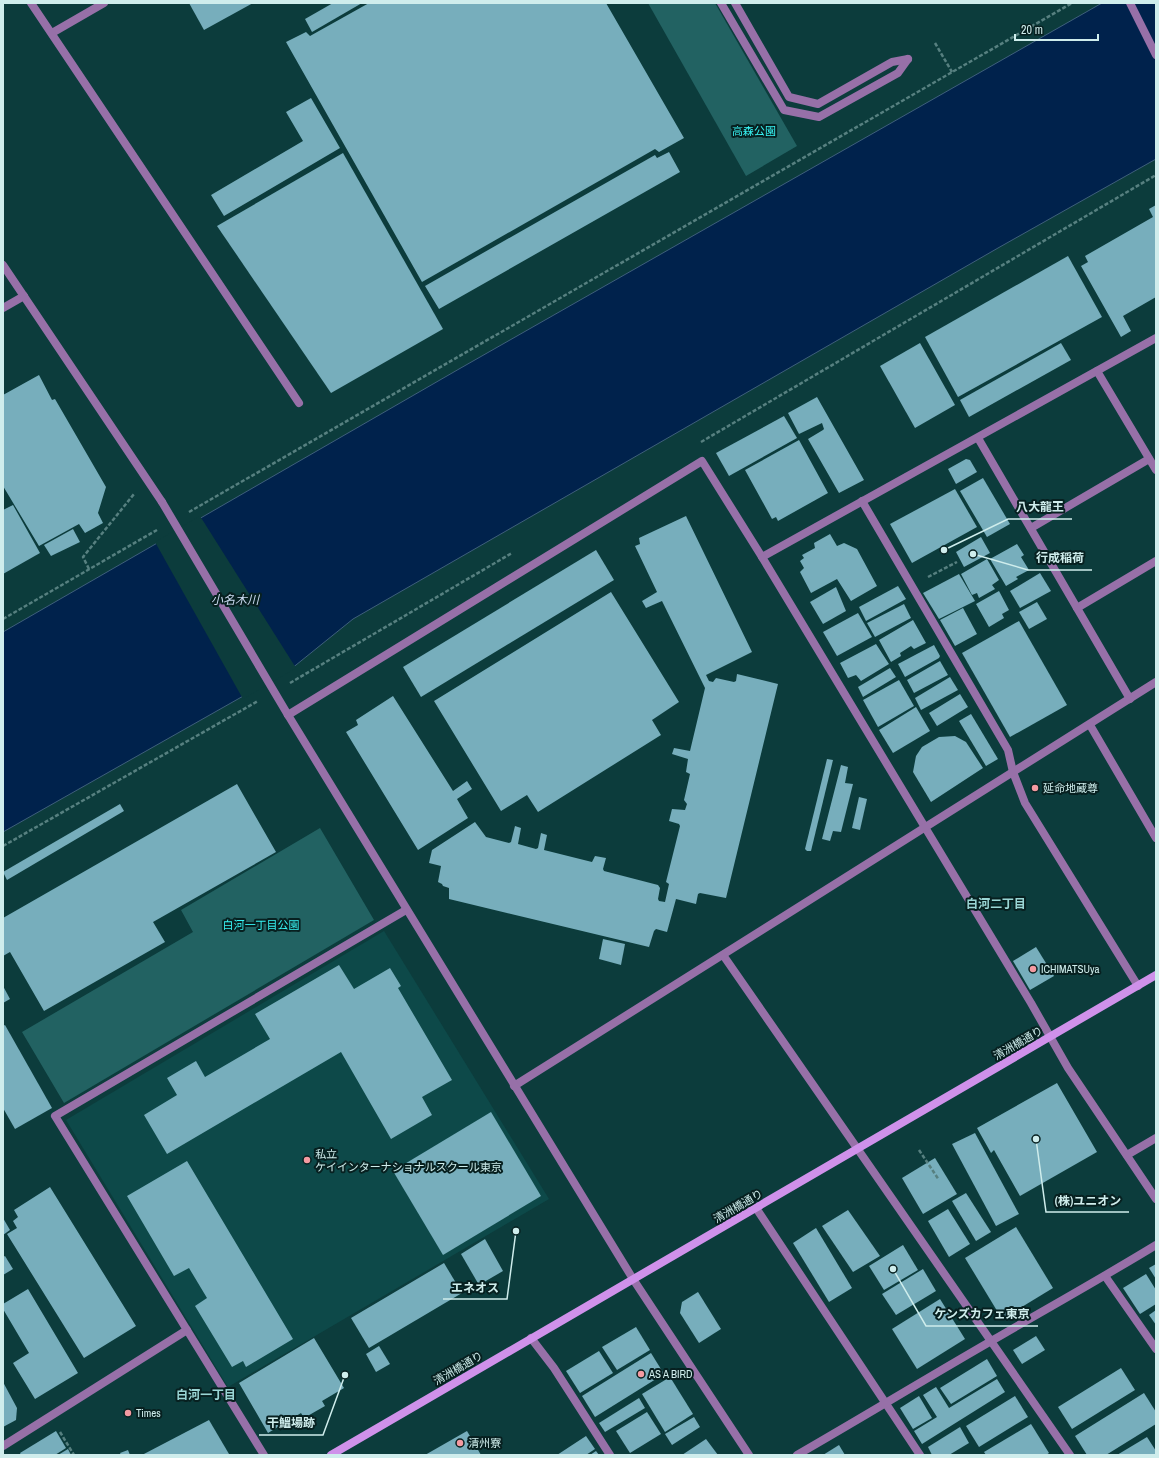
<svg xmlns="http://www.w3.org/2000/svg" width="1159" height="1458" font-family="'Archivo Narrow','Noto Sans JP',sans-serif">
<rect width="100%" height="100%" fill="#0c3c3c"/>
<polygon fill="#0d4949" points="384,931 549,1199 228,1387 66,1120"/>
<g fill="#226262">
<polygon points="648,3 715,3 797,146 746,176"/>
<polygon points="320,828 374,920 64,1103 22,1032 193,932 181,910"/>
</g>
<polygon fill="#00224c" stroke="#3e5f7c" points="1102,3 1156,3 1156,159 998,248 353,619 291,669 3,832 3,632 459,369"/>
<polygon fill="#0c3c3c" points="200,516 296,668 243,699 155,542"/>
<g fill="#77aebc">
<polygon points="189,3 253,3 204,30"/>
<polygon points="333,3 362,3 312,32 305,19"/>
<polygon points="369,3 606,3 684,138 659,152 655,149 422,282 286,42 306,32 310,36"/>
<polygon points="311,98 340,148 224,216 211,195 303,141 286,112"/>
<polygon points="669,152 680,172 439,309 425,286 655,155 657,158"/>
<polygon points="343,153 443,329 331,393 217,226"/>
<polygon points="1156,205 1156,297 1123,316 1131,331 1121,337 1081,266 1088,262 1085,256 1153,217 1149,209"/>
<polygon points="1068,256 1102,317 958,397 925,337"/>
<polygon points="920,343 955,405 915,428 880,366"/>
<polygon points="1061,343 1071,360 969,417 960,400"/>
<polygon points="39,375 52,400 55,399 106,487 98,513 103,523 85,533 79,524 39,546 3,486 3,395"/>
<polygon points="817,397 864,480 839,493 808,439 823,430 824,429 822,423 799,434 788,413"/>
<polygon points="784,416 797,438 729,476 716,453"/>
<polygon points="799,440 828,493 778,521 776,517 772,519 745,470"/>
<polygon points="966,459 970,460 977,472 956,484 948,469"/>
<polygon points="983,478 1010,524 987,537 960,491"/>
<polygon points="955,489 977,527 912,563 890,524"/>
<polygon points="13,505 40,553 3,574 3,510"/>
<polygon points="686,516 752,652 706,675 709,681 713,682 716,678 734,682 736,681 737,674 778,684 726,898 700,893 698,894 696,904 676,899 667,932 656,929 654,931 649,947 449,899 449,888 443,886 442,884 438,882 441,866 429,863 432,850 475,822 486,837 509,843 511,842 515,826 521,828 518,844 536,849 538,848 541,833 547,835 544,850 592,862 595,856 606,858 603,869 604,871 658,885 660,888 658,899 659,901 665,902 669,884 666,882 680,826 679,824 669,821 672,809 685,810 687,804 684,800 690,774 686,772 688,759 672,754 674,748 690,751 705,688 662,601 646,608 642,601 657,592 635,546 640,544 639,538"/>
<polygon points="73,529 80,542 51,556 44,545"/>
<polygon points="830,534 837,546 844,543 857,549 877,586 851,601 837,579 811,593 800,572 804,568 800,561 804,558 802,555 815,548 814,543"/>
<polygon points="981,537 990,553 964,567 956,552"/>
<polygon points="1017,544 1024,555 1021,557 1029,570 1016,577 1018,579 1006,586 990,559"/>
<polygon points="596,550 614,580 421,697 403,667"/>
<polygon points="987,559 999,580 992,585 995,589 979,598 977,593 972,595 961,574"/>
<polygon points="1040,573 1051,591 1020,608 1010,591"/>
<polygon points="959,574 975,601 939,619 923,593"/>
<polygon points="898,586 906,599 866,621 859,607"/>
<polygon points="836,587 846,611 823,624 810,602"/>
<polygon points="999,591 1009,610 1002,614 1004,618 989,627 976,604"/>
<polygon points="611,592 679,702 652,720 661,735 538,812 527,795 501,811 434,701"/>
<polygon points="1037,602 1047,619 1029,629 1019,612"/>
<polygon points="904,604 911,618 875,637 867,623"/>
<polygon points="963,608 977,634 955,646 940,620"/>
<polygon points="858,613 872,637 837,656 823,632"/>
<polygon points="913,620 926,643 914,649 911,646 900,653 901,656 891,662 879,640"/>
<polygon points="1019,621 1067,705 1010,737 962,653"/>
<polygon points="876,644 889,664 861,681 856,675 848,678 840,663"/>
<polygon points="934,645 940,656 939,658 905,677 898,664"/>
<polygon points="940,661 948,675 914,693 907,680"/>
<polygon points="890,668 896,677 863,697 858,687"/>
<polygon points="950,677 958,690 921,710 915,698"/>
<polygon points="899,680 914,706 878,727 863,700"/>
<polygon points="960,694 968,707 937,726 929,713"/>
<polygon points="393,696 453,791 467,781 472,789 457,799 468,818 418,850 346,732 358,725 356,720"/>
<polygon points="916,707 930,731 893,753 879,730"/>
<polygon points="971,714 998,759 986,766 959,721"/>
<polygon points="955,736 966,742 983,768 931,802 913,772 916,756 922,747 939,737"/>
<polygon points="827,759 833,760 811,851 807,851 805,849"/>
<polygon points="841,765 848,767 845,783 853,784 841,832 833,831 830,841 822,839"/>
<polygon points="237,784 276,852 153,922 165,942 44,1011 10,952 3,956 3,918"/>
<polygon points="859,797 867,799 860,830 852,828"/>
<polygon points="120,804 124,811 7,880 3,872"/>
<polygon points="603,939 625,944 621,965 599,959"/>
<polygon points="1036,947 1054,976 1030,990 1013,961"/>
<polygon points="339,965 354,989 390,968 401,986 398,988 452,1080 422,1097 432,1115 391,1139 341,1052 167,1154 144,1115 177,1095 167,1078 196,1061 205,1077 270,1039 255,1014"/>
<polygon points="3,986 10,999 3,1003"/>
<polygon points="5,1025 52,1108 15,1129 3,1108 3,1026"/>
<polygon points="1057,1083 1097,1152 1020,1196 994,1150 991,1153 977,1128"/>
<polygon points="491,1112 541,1196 443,1255 393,1171"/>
<polygon points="975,1133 1019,1214 996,1226 952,1144"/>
<polygon points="935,1158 957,1194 923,1214 902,1178"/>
<polygon points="187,1161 293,1339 246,1367 243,1361 232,1367 195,1306 207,1298 189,1268 174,1276 127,1196"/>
<polygon points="50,1187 136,1326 84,1358 7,1234 17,1228 13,1221 18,1217 14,1210"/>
<polygon points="966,1193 991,1232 976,1241 952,1201"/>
<polygon points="948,1209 970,1244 949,1257 928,1221"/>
<polygon points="848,1210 880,1256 853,1272 822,1226"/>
<polygon points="3,1218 10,1230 3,1235"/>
<polygon points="1016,1227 1053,1288 1002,1319 965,1258"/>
<polygon points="816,1228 852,1288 829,1302 793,1243"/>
<polygon points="485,1239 503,1271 479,1285 461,1254"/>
<polygon points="903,1245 918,1270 884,1290 869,1266"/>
<polygon points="5,1256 13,1269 3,1275 3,1257"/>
<polygon points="444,1263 462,1293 369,1348 351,1318"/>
<polygon points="1156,1264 1156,1279 1149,1268"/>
<polygon points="923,1269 936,1291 896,1315 882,1294"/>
<polygon points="1146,1274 1156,1290 1156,1304 1140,1314 1123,1288"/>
<polygon points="28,1289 78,1373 35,1399 13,1363 29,1353 3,1309 3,1304"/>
<polygon points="698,1292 721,1329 699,1343 680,1313 682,1302"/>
<polygon points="940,1299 965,1339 917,1369 892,1329"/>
<polygon points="1156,1310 1156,1325 1149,1315"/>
<polygon points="636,1327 650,1350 617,1370 602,1347"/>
<polygon points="1036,1336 1045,1350 1022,1364 1013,1350"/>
<polygon points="314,1338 344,1388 322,1401 325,1406 304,1418 301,1413 268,1433 239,1383"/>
<polygon points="379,1346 390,1364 376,1372 366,1354"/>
<polygon points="599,1351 613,1373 580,1393 566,1371"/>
<polygon points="651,1353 664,1374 595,1417 582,1396"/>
<polygon points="987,1359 997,1376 951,1404 940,1388"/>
<polygon points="1121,1368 1135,1390 1072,1429 1058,1407"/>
<polygon points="670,1377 693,1414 665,1432 642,1394"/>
<polygon points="997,1379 1005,1392 922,1444 914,1431 937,1417 923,1395 936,1387 949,1408"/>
<polygon points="3,1382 17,1408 16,1420 3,1427"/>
<polygon points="1144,1393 1156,1412 1156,1424 1106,1455 1087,1455 1075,1436"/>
<polygon points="919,1396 932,1418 913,1429 900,1408"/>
<polygon points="1015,1396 1028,1417 979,1447 966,1426"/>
<polygon points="639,1398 645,1408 605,1432 599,1423"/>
<polygon points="647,1412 661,1434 630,1453 616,1431"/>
<polygon points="694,1417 700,1427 672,1445 665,1434"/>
<polygon points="209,1420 229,1454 227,1455 142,1455"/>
<polygon points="1031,1424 1049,1453 1046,1455 986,1455 984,1452"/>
<polygon points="960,1427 969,1443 949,1455 932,1455 928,1447"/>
<polygon points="56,1431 66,1448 55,1455 21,1455 20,1453"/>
<polygon points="467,1431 481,1455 425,1455"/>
<polygon points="586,1436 595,1449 586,1455 557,1455"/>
<polygon points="1147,1437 1156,1451 1156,1455 1117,1455"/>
<polygon points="706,1439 718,1455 682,1455"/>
<polygon points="839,1445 845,1455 823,1455"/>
<polygon points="68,1449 71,1455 58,1455"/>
<polygon points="128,1450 130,1455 121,1455 120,1453"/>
<polygon points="596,1451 599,1455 590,1455"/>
</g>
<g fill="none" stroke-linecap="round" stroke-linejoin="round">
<g stroke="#578080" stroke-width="2.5" stroke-dasharray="4 2" stroke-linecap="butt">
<polyline points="935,43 952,72"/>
<polyline points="701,442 1156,175"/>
<polyline points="189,512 1072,3"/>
<polyline points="89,569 83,557 134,494"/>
<polyline points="928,577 957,562"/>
<polyline points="3,619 157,530"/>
<polyline points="290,683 512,553"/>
<polyline points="3,846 258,701"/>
<polyline points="919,1150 939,1180"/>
<polyline points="60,1432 74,1455"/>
</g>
<g stroke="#9770a8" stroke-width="8">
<polyline points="52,33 104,3"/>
<polyline points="3,308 24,296"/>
<polyline points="1097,371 1156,470"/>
<polyline points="862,501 1008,750 1013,772 1025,803 1138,986"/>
<polyline points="1031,528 1149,459"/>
<polyline points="1077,608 1156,561"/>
<polyline points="1127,1155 1156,1138"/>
<polyline points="756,1208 920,1455"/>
<polyline points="1105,1276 1156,1349"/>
</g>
<g stroke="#9770a8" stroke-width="8">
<polyline points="721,3 784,110 819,117 898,73 908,59"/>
<polyline points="735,3 789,97 818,104 892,62 908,59"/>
<polyline points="187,1330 55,1116 406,910"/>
</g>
<g stroke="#9770a8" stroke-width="8">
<polyline points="31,3 299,403"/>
<polyline points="1130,3 1156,55"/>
<polyline points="978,438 1130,699"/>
<polyline points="762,557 1156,338"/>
<polyline points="288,715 702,461 762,557 1031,1003 1068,1068 1156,1199"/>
<polyline points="1090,725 1156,838"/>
<polyline points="723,955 1070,1455"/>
<polyline points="514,1086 1156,682"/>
<polyline points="531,1338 554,1368 610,1455"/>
<polyline points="3,1446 187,1330 264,1455"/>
<path d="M797 1455C863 1417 927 1378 993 1340 1048 1308 1102 1278 1156 1245"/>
</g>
<g stroke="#9770a8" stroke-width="8">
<polyline points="3,265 162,502"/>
<polyline points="288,715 633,1279 749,1455"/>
</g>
<polyline stroke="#cf91ea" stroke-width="8" points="331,1455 1156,975"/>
<polyline stroke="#9770a8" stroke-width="8" points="162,502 288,715"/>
</g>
<g fill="#f49aa1" stroke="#072020" stroke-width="1.5">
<circle cx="1035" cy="788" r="4"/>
<circle cx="1033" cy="969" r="4"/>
<circle cx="307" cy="1160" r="4"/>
<circle cx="641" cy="1374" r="4"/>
<circle cx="128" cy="1413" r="4"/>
<circle cx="460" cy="1443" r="4"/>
</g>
<g text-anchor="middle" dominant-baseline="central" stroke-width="4" stroke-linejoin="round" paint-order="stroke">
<g font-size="11" fill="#38f4f4" stroke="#072020">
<text x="754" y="131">高森公園</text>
<text x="261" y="925">白河一丁目公園</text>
</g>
<g font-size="11" fill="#cfedec" stroke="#072020" text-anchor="start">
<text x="1043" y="788">延命地蔵尊</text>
<text x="1041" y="969">ICHIMATSUya</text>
<text x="315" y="1154">私立<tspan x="315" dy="13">ケイインターナショナルスクール東京</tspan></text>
<text x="649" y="1374">AS A BIRD</text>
<text x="136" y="1413">Times</text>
<text x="468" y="1443">清州寮</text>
</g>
<g font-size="11" fill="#cfedec" stroke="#072020">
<text transform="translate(1018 1043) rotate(-30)">清洲橋通り</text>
<text transform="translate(738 1206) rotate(-30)">清洲橋通り</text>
<text transform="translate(458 1368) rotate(-30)">清洲橋通り</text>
</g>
<g font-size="12" font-style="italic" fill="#cbdbf1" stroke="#072020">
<text x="235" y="600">小名木川</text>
</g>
<g font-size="12" font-weight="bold" fill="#9ad6d5" stroke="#072020">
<text x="996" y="904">白河二丁目</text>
<text x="206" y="1395">白河一丁目</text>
</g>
</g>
<path fill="none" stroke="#cfedec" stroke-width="1.5" d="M944 550L1008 519H1072M973 554L1028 570H1092M1036 1139L1046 1212H1129M516 1231L507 1299H443M893 1269L926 1326H1038M345 1375L323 1435H259"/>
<g fill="#cfedec" stroke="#072020" stroke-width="1.5">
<circle cx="944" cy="550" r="4"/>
<circle cx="973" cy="554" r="4"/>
<circle cx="1036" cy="1139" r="4"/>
<circle cx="516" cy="1231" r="4"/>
<circle cx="893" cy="1269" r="4"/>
<circle cx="345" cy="1375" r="4"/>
</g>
<g font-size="12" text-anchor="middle" font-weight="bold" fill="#cfedec" stroke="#072020" stroke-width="4" stroke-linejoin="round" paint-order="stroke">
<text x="1040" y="511">八大龍王</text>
<text x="1060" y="562">行成稲荷</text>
<text x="1088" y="1205">(株)ユニオン</text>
<text x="475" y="1292">エネオス</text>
<text x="982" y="1318">ケンズカフェ東京</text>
<text x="291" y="1427">干鰮場跡</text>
</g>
<rect width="1159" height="1458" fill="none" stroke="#cfedec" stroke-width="8"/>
<path d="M1015 34v6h83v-6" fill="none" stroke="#cfedec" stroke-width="2"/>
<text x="1021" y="34" font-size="12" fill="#cfedec" stroke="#072020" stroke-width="3" paint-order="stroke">20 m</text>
</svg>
